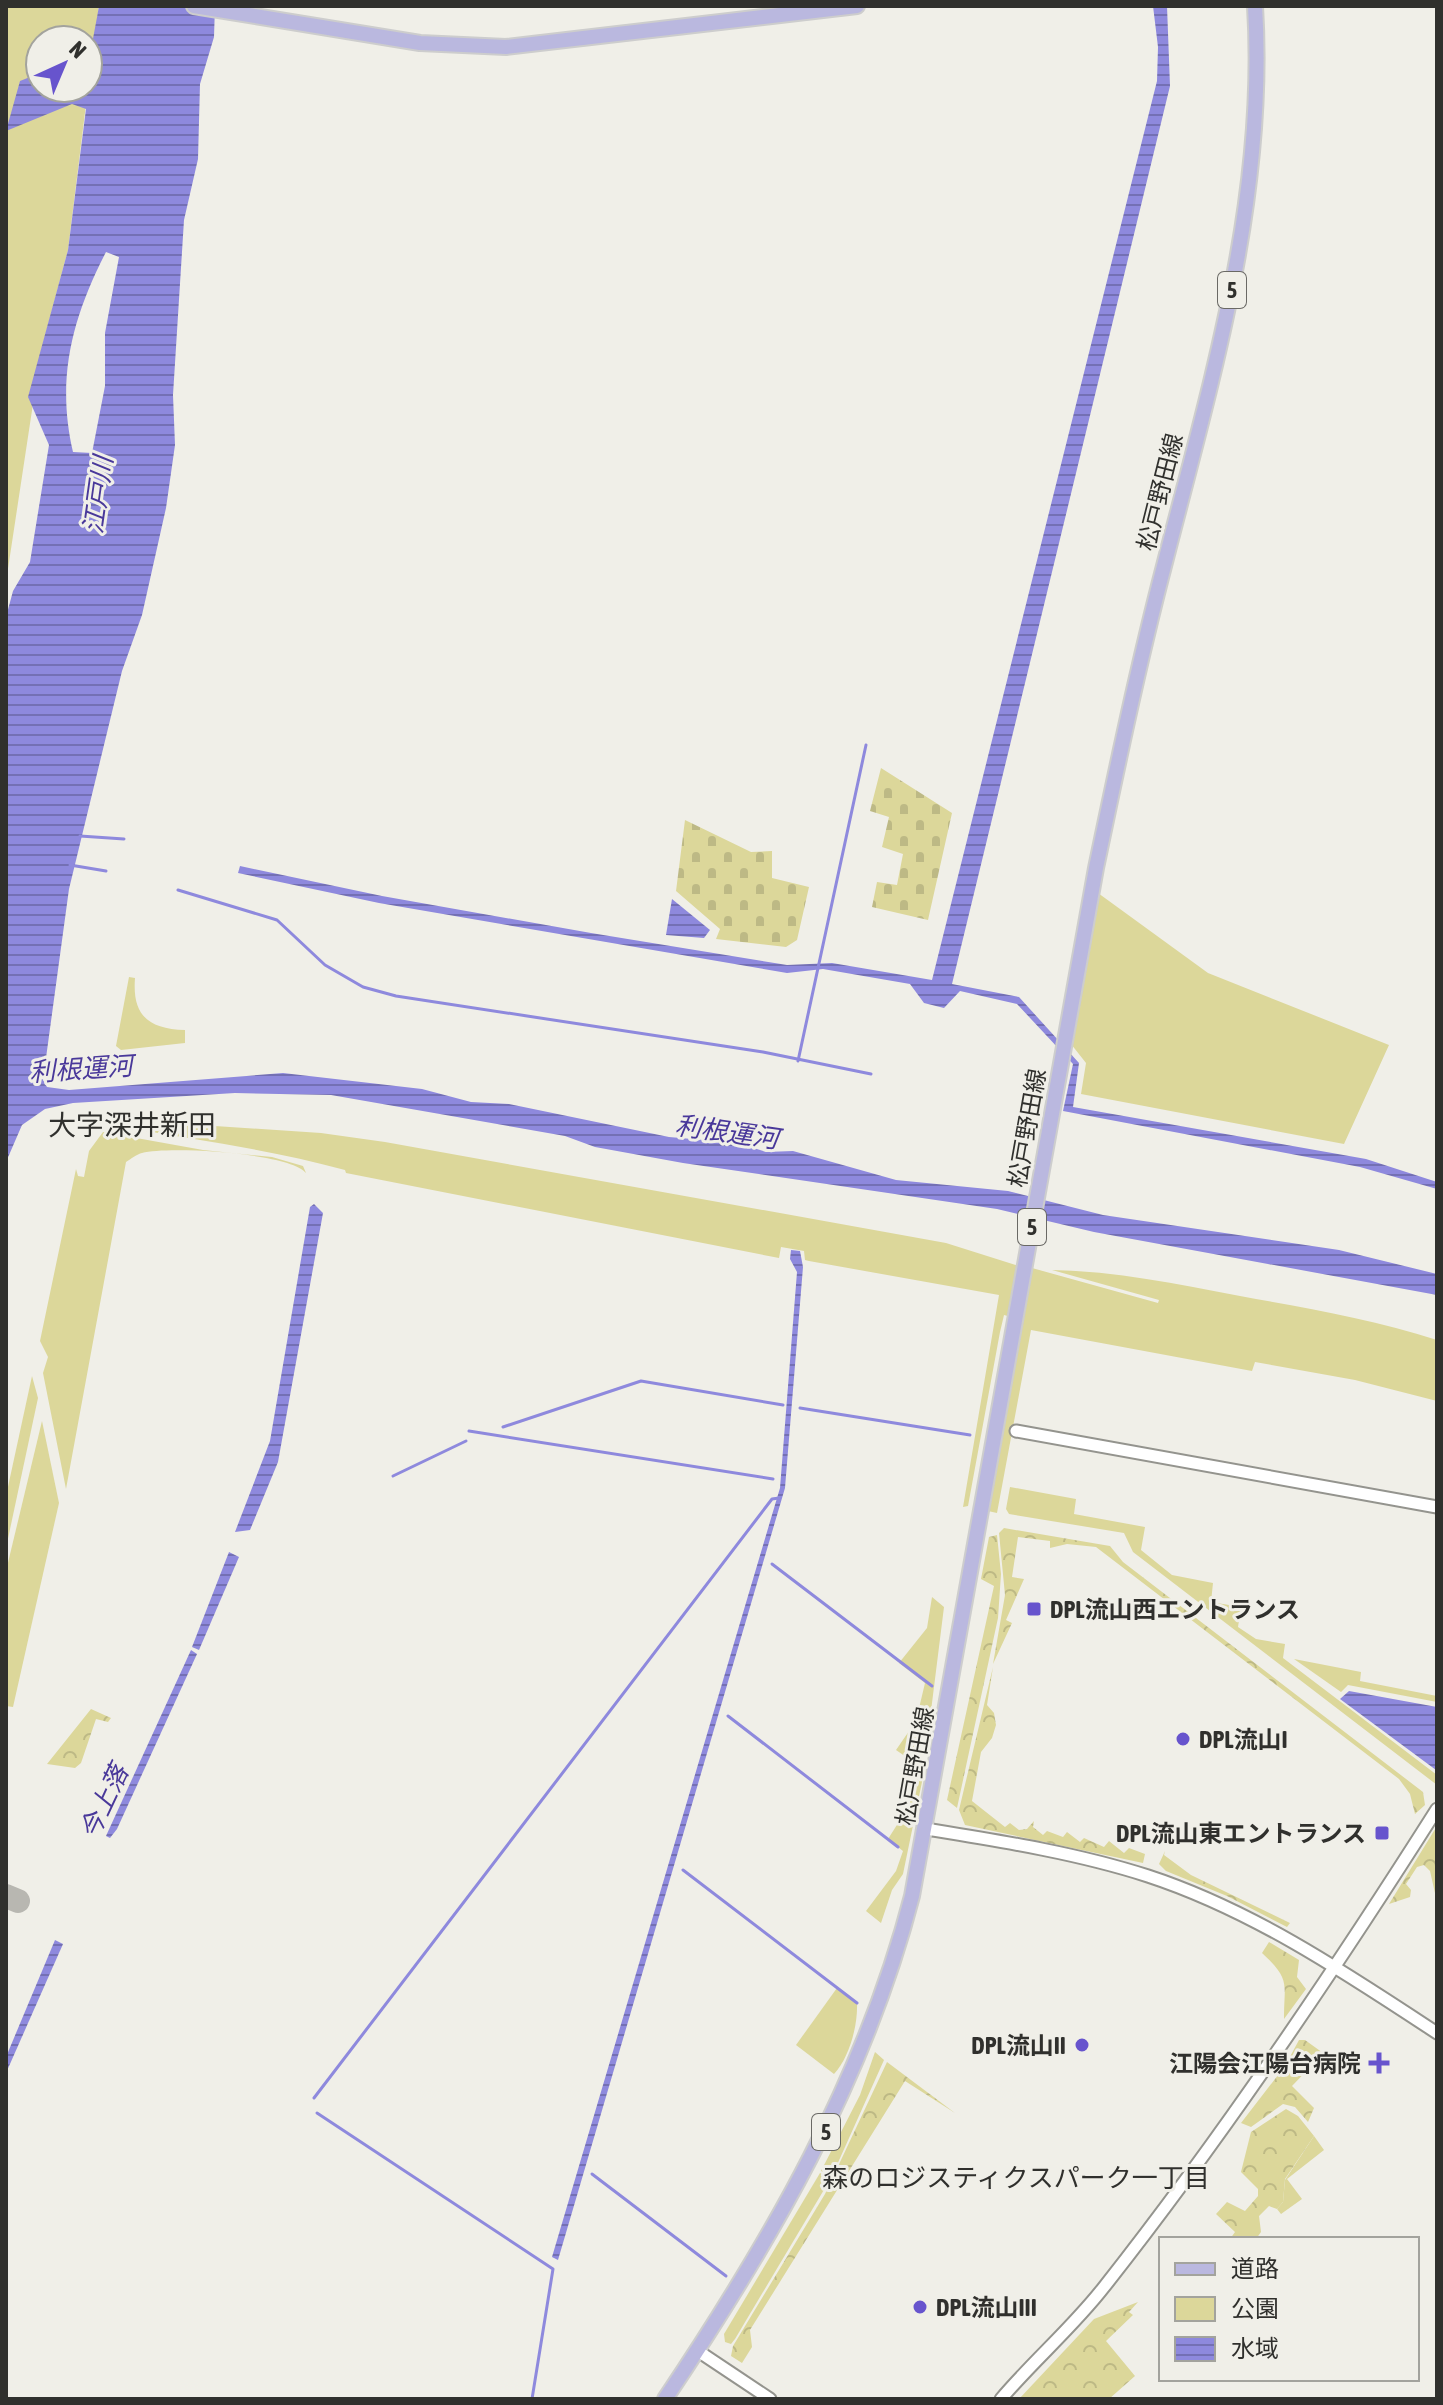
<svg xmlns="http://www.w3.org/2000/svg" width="1443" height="2405" font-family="'Asap Condensed','Noto Sans JP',sans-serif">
<defs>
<pattern id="forest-crowns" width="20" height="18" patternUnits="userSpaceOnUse" patternTransform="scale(2)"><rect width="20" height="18" fill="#dcd79a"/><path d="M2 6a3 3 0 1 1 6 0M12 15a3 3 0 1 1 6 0" fill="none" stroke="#bdb985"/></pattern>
<pattern id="cemetery-stones" width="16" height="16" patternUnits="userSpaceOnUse" patternTransform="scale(2)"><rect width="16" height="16" fill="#dcd79a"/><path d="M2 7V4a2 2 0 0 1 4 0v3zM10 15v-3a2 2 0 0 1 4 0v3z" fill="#bdb985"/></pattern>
<pattern id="water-rules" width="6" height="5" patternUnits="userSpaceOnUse" patternTransform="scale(2)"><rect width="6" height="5" fill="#8e89dd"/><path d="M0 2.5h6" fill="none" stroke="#7470b4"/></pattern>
</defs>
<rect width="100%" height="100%" fill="#f0efe8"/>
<g fill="#dcd79a">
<polygon points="6,6 99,6 88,85 88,40 40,40 40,88 88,88 68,250 41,351 6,582"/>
<polygon points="1098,893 1208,973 1389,1045 1344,1144 1081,1094 1086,1063 1071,1044"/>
<path d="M129 977 135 978C132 1016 149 1029 185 1030V1043L121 1050 116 1046Z"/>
<path d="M170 1123 321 1133 385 1142 946 1243 1019 1266 1011 1317 1004 1315 1000 1332 968 1506 963 1507 999 1295 809 1261 805 1260 804 1251 781 1247 779 1258 346 1173 345 1170C272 1150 197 1140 123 1127Z"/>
<path d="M103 1132 203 1150 272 1157 303 1166 306 1173C290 1153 170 1146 142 1153 137 1154 131 1159 126 1162L66 1489 43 1373 48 1357 40 1341 76 1169 78 1176 84 1177 89 1151Z"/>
<path d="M1032 1268 1158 1303 1159 1300 1052 1270C1116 1271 1177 1284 1240 1296 1306 1308 1373 1319 1437 1340V1401L1355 1380 1255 1362 1252 1371 1031 1330 997 1513 988 1511Z"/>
<polygon points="32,1376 38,1398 6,1548 6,1496"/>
<polygon points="42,1421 59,1503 13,1707 6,1706 6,1571"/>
<polygon points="1010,1487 1076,1499 1074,1514 1145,1527 1141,1550 1172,1575 1213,1583 1211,1602 1241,1607 1238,1627 1256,1639 1285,1644 1283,1658 1437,1775 1437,1785 1133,1552 1124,1533 1009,1514 1006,1509"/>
<polygon points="932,1597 944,1607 930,1719 918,1729 912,1761 896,1750 916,1721 925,1683 899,1663 927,1628"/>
<polygon points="1294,1659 1361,1672 1360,1681 1437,1696 1437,1702 1348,1685 1341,1692"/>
<polygon points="919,1773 923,1777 903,1874 892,1890 881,1923 866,1911 896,1871 903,1851 888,1839 909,1806"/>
<path d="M837 1988 857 2003C858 2026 849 2058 834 2074L796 2045Z"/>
<polygon points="875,2052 884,2060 832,2176 821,2171 860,2095"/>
<polygon points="1314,2136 1324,2150 1287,2179 1302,2199 1281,2214 1277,2209 1283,2202 1285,2180"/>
<polygon points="820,2173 831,2178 735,2339 731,2344 725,2342 724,2334"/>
</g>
<g fill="url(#forest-crowns)">
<polygon points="1004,1528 1110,1546 1123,1562 1423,1792 1425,1805 1415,1814 1410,1794 1399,1779 1096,1547 1067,1544 1050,1548 1050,1541 1018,1537 1012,1577 1024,1579 1006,1620 1012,1623 993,1664 1005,1595 999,1533"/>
<polygon points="997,1535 1001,1574 998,1618 957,1808 947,1800 994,1586 981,1579 989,1537"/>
<polygon points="993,1667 987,1705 994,1713 996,1725 992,1738 981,1752 972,1801 1005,1827 1010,1823 1019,1830 1027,1829 1034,1821 1033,1827 1043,1835 1047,1831 1063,1837 1067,1832 1080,1842 1084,1838 1104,1847 1109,1841 1124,1853 1129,1848 1145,1854 1143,1863 965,1825 959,1810"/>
<polygon points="91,1709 111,1718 108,1722 96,1719 81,1763 75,1768 47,1764"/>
<polygon points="1437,1826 1437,1902 1430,1871 1424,1865 1417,1867 1406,1884 1411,1890 1410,1897 1389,1904"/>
<polygon points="1165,1851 1164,1855 1191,1875 1290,1923 1287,1927 1227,1896 1166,1871 1159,1864"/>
<path d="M1269 1942 1299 1960 1297 1977 1306 1989 1284 2019C1284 1983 1291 1980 1262 1953Z"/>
<polygon points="1299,2040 1305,2040 1330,2058 1324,2066 1317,2060 1292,2086 1314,2108 1308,2122 1295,2107 1283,2104 1251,2127 1241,2123 1285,2066"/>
<polygon points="887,2062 955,2113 905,2081 750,2330 752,2347 742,2363 731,2356 733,2346 825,2194"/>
<polygon points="1286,2109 1298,2116 1314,2136 1285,2179 1283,2202 1277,2209 1269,2206 1259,2216 1261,2232 1256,2239 1230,2239 1235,2232 1216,2214 1227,2202 1245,2211 1258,2196 1258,2189 1241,2172 1251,2132"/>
<polygon points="1138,2302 1129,2312 1133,2315 1106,2341 1135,2376 1109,2399 1019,2399 1094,2319"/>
</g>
<g fill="url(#cemetery-stones)">
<polygon points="881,768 952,813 928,920 872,907 877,882 897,885 903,854 882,847 889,817 870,811"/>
<polygon points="685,820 751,852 772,851 772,878 809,887 797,940 786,947 716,939 720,929 676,891"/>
</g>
<g fill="url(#water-rules)" fill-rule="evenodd">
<path d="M99 6H215L214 37 200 84 198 159 184 220 173 395 175 445 166 508 142 615 122 671 69 889 43 1080 47 1087 69 1090 283 1073 422 1089 471 1102 509 1104 669 1137 738 1143 766 1152 793 1151 896 1180 1008 1191 1103 1215 1339 1250 1437 1274V1295L1094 1232 997 1209 683 1163 595 1147 565 1136 331 1095 235 1093 73 1103 45 1109 22 1125 6 1162V617L13 591 30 562 49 445 28 397 68 250 86 109 72 104 6 131 20 81 40 73V88H88C88 57 94 36 99 6ZM106 252 119 257 105 333V386L92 453 73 452C56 379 72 318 106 252Z"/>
<polygon points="1153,6 1167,6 1170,86 952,984 1019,997 1079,1063 1073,1107 1366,1159 1437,1182 1437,1189 1360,1167 1063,1111 1073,1064 1017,1004 960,991 944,1008 924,1003 910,984 823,969 787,973 379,903 238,873 240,866 382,896 591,933 787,965 832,963 932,980 1157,81 1158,47"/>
<polygon points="672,899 710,930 704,938 666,935"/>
<polygon points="314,1204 323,1213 278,1462 250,1530 235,1532 270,1441 310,1207"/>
<polygon points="791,1250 800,1251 803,1267 785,1488 558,2260 552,2257 780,1488 797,1272 790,1259"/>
<polygon points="229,1552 239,1557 199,1650 192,1647"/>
<polygon points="191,1650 197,1654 117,1829 110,1838 106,1836"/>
<polygon points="1349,1691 1437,1707 1436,1770 1340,1699"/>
<polygon points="55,1940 63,1944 6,2073 6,2057"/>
</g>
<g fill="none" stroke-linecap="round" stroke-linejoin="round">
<g stroke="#8e89dd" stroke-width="3">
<polyline points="80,836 124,839"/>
<polyline points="70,865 106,871"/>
<polyline points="178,890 277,920 325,965 363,987 396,996 763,1052 871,1074"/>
<polyline points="798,1061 866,745"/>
<polyline points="800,1408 970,1435"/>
<polyline points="503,1427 641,1381 783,1405"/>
<polyline points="469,1431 773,1479"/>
<polyline points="393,1476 466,1441"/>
<polyline points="772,1564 932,1686"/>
<polyline points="728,1716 898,1847"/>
<polyline points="683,1870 857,2003"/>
<polyline points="314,2098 772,1499 779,1498"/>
<polyline points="317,2113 553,2269 532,2399"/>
<polyline points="592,2174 726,2276"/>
</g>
<polyline stroke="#b8b7b1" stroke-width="24" points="6,1896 18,1901"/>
<defs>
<g id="minor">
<polyline points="1016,1431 1437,1507"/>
<path d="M926 1829C1000 1841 1077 1853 1148 1876 1252 1910 1346 1973 1437 2033"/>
<polyline points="698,2351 770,2399"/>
<path d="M1001 2399C1034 2360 1073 2327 1104 2287 1224 2135 1333 1973 1437 1809"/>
</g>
<g id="major">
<polyline points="194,6 420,43 506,47 857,6"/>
<path d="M665 2399C771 2241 864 2081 912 1896L1096 868C1117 767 1138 666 1164 566 1211 382 1267 197 1255 6"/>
</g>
</defs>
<use href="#minor" stroke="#94948e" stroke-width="15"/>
<use href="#major" stroke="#cdcdcd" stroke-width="18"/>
<use href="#minor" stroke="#fff" stroke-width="11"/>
<use href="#major" stroke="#bab8df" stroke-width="14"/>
</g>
<g fill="#6754cd" stroke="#f0efe8" stroke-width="3">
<rect x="1026" y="1601" width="16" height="16" rx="4"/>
<circle cx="1183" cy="1739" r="8"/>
<rect x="1374" y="1825" width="16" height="16" rx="4"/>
<circle cx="1082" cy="2045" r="8"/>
<path d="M1375 2051h8v8h8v8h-8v8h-8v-8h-8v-8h8z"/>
<circle cx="920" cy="2307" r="8"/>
</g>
<g text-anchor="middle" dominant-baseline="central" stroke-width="6" stroke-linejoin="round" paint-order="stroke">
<g fill="#f0efe8" stroke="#6a6965" stroke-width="2">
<rect x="1218" y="272" width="28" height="36" rx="6"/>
<rect x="1018" y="1209" width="28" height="36" rx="6"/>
<rect x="812" y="2114" width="28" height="36" rx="6"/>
</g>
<g font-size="22" font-weight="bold" fill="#30302d">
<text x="1232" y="290">5</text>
<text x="1032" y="1227">5</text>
<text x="826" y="2132">5</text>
</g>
<g font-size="24" fill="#30302d" stroke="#f0efe8">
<text transform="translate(1160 492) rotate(-76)">松戸野田線</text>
<text transform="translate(1027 1128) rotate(-80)">松戸野田線</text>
<text transform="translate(915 1766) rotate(-80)">松戸野田線</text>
</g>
<g font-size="24" font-weight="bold" fill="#30302d" stroke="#f0efe8" text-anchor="start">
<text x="1050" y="1609">DPL流山西エントランス</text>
<text x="1199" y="1739">DPL流山I</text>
<text x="1366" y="1833" text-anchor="end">DPL流山東エントランス</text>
<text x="1066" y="2045" text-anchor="end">DPL流山II</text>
<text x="1361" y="2063" text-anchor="end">江陽会江陽台病院</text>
<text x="936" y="2307">DPL流山III</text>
</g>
<g font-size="26" font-style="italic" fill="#49389a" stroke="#f0efe8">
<text transform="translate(98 495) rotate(-82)">江戸川</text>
<text transform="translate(81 1069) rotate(-4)">利根運河</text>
<text transform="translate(727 1132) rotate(8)">利根運河</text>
<text transform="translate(104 1802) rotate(-65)">今上落</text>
</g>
<g font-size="26" fill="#30302d" stroke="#f0efe8">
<text x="1016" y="2178">森のロジスティクスパーク一丁目</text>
</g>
<g font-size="28" fill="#30302d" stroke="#f0efe8">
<text x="132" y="1125">大字深井新田</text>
</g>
</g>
<rect width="1443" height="2405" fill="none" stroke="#30302d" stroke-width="16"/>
<rect x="1159" y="2237" width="260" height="144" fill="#f0efe8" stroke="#a3a39d" stroke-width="2"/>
<rect x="1175" y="2263" width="40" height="12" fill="#bab8df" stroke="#a3a39d" stroke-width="2"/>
<text x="1231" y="2277" font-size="24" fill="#30302d">道路</text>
<rect x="1175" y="2297" width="40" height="24" fill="#dcd79a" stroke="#a3a39d" stroke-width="2"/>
<text x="1231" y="2317" font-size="24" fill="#30302d">公園</text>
<rect x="1175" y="2337" width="40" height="24" fill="url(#water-rules)" stroke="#a3a39d" stroke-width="2"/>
<text x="1231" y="2357" font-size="24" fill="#30302d">水域</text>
<g transform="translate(64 64) rotate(44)"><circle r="38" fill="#f0efe8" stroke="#a3a39d" stroke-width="2"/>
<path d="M0-6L14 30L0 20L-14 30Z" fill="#6754cd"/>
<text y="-12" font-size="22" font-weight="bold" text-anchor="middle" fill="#30302d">N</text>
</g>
</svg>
